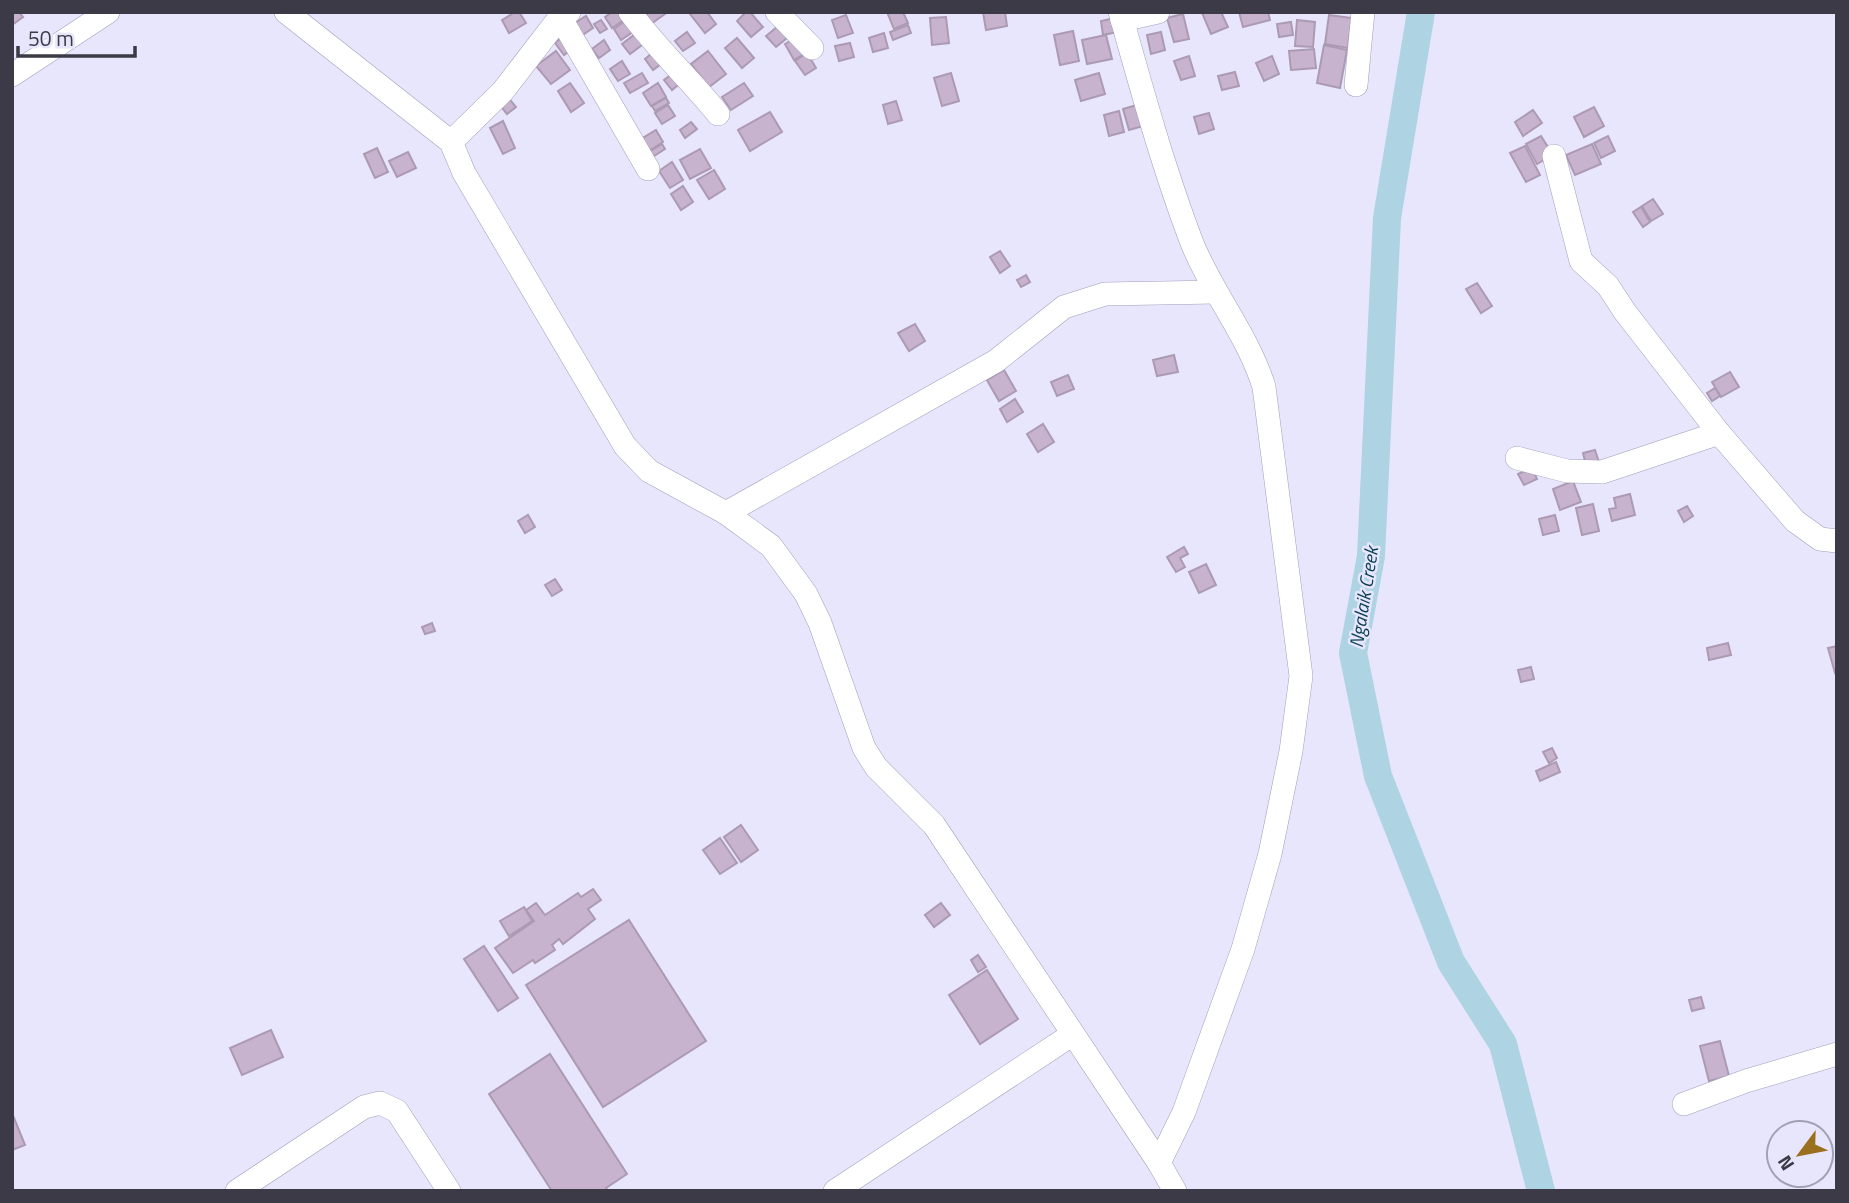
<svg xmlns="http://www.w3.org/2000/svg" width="1849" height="1203" font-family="'Titillium Web',sans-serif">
<rect width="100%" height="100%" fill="#e7e6fd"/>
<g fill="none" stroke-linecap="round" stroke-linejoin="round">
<polyline stroke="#aed3e3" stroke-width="28" points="1421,12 1387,218 1371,556 1353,653 1378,776 1451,962 1503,1044 1541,1191"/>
</g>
<g fill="#c8b3cf" stroke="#ac9ab2" stroke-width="2">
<polygon points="12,12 19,12 23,17 12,25"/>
<polygon points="515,12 519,12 526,23 509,33 502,20"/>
<polygon points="612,12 629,12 631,15 612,28 605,17"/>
<polygon points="650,12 664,12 665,14 648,26 642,18"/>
<polygon points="693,12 707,12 716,24 705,33 690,14"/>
<polygon points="746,12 750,12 763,27 751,37 737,21"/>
<polygon points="887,12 903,12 908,23 894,29"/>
<polygon points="983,12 1005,12 1007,26 986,30"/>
<polygon points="1221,12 1228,27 1211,34 1202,13"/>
<polygon points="1239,12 1268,12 1270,20 1243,27"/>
<polygon points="1183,14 1189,39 1174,42 1167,18"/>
<polygon points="846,15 853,33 838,38 832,20"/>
<polygon points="1329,15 1352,18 1348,48 1325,44"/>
<polygon points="586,16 593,28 581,36 573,24"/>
<polygon points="632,16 640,27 621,40 614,29"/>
<polygon points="946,17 949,43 932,45 930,18"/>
<polygon points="1120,17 1123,31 1103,35 1101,21"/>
<polygon points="601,20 607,29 600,33 594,24"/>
<polygon points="1297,20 1315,22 1313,47 1295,46"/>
<polygon points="783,22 792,34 776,47 766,36"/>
<polygon points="1291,22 1293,35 1279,37 1277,24"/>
<polygon points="908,25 911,33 893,40 890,32"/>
<polygon points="1073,31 1079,61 1060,65 1054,35"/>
<polygon points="638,32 646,42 630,54 622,44"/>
<polygon points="687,32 695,43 683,51 675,41"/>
<polygon points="1161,32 1165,50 1151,54 1147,35"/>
<polygon points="884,33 888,48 873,52 869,38"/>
<polygon points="565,35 575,47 564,55 555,43"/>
<polygon points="1106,35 1112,59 1087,64 1082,40"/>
<polygon points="797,37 807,53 794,60 785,44"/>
<polygon points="737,38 754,58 742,68 725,48"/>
<polygon points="604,40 610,50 599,58 592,49"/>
<polygon points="850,43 854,57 839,61 835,46"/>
<polygon points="1324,45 1347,50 1340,88 1317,83"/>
<polygon points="1314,49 1316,68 1291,70 1289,51"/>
<polygon points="656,50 665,61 653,70 645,59"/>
<polygon points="556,51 570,70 551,84 536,66"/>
<polygon points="708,51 726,74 709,87 691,64"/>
<polygon points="807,53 816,68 805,75 795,61"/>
<polygon points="1189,56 1195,76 1181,80 1174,61"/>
<polygon points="1272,56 1279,74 1264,81 1256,63"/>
<polygon points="622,61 630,74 618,81 610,69"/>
<polygon points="676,71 683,81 672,90 664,80"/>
<polygon points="1235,72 1239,86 1222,90 1218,76"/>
<polygon points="642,73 648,83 630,93 624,83"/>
<polygon points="951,73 959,101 942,106 934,78"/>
<polygon points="1099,73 1105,94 1081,101 1075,80"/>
<polygon points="570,83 584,103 571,112 558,91"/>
<polygon points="658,83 666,97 651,106 643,93"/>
<polygon points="744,83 753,96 731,110 722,97"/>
<polygon points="507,96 516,107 507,114 498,103"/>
<polygon points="666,98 669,103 655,111 652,106"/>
<polygon points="896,101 902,120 888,124 883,105"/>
<polygon points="668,105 675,116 662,124 655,113"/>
<polygon points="1137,105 1143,126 1129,130 1123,109"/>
<polygon points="1594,107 1604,126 1584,137 1574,117"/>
<polygon points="1533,110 1542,123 1523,136 1515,122"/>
<polygon points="1119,111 1124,132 1109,136 1104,115"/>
<polygon points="770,112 782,132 750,151 738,130"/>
<polygon points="1209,113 1214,129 1199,134 1194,117"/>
<polygon points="503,121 515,148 503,154 490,128"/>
<polygon points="691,122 697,129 685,138 680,130"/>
<polygon points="656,130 663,142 649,151 641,139"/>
<polygon points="1541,136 1553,155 1537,164 1526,144"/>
<polygon points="1608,136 1615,151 1601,158 1594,143"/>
<polygon points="662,144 665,149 651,158 647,153"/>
<polygon points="1592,144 1601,164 1575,175 1566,155"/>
<polygon points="1525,146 1540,175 1526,182 1510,153"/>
<polygon points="377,148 388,172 375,178 364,154"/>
<polygon points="700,149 711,168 690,179 680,160"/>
<polygon points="408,152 416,168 397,177 389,161"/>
<polygon points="672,162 683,180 670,188 659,171"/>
<polygon points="714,170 725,189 709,199 697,180"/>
<polygon points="683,186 693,202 681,210 671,194"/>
<polygon points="1653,199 1663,214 1651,221 1642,206"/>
<polygon points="1641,207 1650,222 1643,227 1633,212"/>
<polygon points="1000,251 1010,266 1000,273 990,257"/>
<polygon points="1026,275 1030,282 1021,287 1017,280"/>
<polygon points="1477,283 1492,306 1481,313 1466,289"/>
<polygon points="915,324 925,341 909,351 898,333"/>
<polygon points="1174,355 1178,372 1157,376 1153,360"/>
<polygon points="1004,370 1016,391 999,401 987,380"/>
<polygon points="1730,372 1739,387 1721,397 1712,382"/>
<polygon points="1068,375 1074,389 1057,396 1051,382"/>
<polygon points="1715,388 1720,396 1712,401 1707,393"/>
<polygon points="1015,399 1023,412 1007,422 1000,409"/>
<polygon points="1043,424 1054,442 1038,452 1027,434"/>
<polygon points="1595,450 1599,462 1586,465 1583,453"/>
<polygon points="1532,468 1537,479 1524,485 1518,474"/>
<polygon points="1573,481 1581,502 1560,510 1553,489"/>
<polygon points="1630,494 1635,515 1612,521 1609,509 1616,508 1614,498"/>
<polygon points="1593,504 1599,531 1582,535 1576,508"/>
<polygon points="1687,506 1693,516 1684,522 1678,511"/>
<polygon points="528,515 535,527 525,533 518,521"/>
<polygon points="1555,515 1559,531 1543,535 1539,519"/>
<polygon points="1184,547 1188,554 1180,558 1185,567 1176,572 1167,557"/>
<polygon points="1206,564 1216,585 1199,593 1189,572"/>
<polygon points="555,579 562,590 552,596 545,585"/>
<polygon points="432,623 435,631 425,634 422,627"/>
<polygon points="1728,643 1731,655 1709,660 1707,648"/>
<polygon points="1837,646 1837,672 1835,673 1828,648"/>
<polygon points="1531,667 1534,679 1521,682 1518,670"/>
<polygon points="1552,748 1557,758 1549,763 1543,752"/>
<polygon points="1556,762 1560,772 1540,781 1536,771"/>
<polygon points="741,825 758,850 741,862 724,837"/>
<polygon points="720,838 737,863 720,874 703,850"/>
<polygon points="593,889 601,900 588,909 595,919 563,944 559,939 552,945 555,950 535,963 533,960 513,973 495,948 534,921 526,910 536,903 545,915 578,893 581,897"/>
<polygon points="941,903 950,915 934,927 925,915"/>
<polygon points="524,907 532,921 509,936 500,921"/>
<polygon points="629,920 706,1041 603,1107 526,985"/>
<polygon points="484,946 518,998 498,1011 464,959"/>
<polygon points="978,955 986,967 978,972 971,960"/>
<polygon points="987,970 1018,1019 980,1044 949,995"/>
<polygon points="1701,997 1704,1008 1692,1011 1689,1000"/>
<polygon points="271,1030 283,1057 242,1075 230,1048"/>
<polygon points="1720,1041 1729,1076 1709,1081 1700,1046"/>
<polygon points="550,1054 627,1174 606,1188 608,1191 552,1191 489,1094"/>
<polygon points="12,1113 25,1145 12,1150"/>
</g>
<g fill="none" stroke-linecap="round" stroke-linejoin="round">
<defs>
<g id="minor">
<polyline points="286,12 451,142"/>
<polyline points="569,12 560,17 503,91 451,142 464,173 625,446 649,471 726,513 771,546 806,594 820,623 864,748 876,767 934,825 1159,1163"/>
<path d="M630 12C657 49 690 79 718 114"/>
<polyline points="777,12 812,48"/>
<path d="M1120 12C1141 87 1164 170 1192 243 1212 293 1248 335 1264 387L1301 676 1291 751 1270 854 1243 949 1184 1112 1159 1163 1175 1191"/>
<polyline points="560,17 648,169"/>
<polyline points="1122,20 1158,12"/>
<polyline points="12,75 108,12"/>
<polyline points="1356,85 1363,12"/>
<polyline points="1554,156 1581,261 1608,286 1625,312 1719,433 1795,521 1820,539 1837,541"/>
<polyline points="1517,458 1567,471 1602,472 1719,433"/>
<polyline points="726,513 996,361 1064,307 1105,294 1216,292"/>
<polyline points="1684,1104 1746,1081 1837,1054"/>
<polyline points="237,1191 364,1107 380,1103 397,1111 449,1191"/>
<polyline points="835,1191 1073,1034"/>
</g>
</defs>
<use href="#minor" stroke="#a09fba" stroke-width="24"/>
<use href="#minor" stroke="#fff" stroke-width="23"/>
</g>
<g text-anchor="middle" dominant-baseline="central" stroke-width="5" stroke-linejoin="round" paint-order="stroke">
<g font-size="19" font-style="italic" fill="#083e4f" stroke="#e7e6fd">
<text transform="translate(1363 597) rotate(-81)">Ngalaik Creek</text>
</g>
</g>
<rect width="1849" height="1203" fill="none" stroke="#3b3a46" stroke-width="28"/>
<g transform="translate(1800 1154) rotate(238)"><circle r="33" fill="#e7e6fd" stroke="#a2a1b4" stroke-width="2"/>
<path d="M0-5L12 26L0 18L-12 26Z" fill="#9a6f1d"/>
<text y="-10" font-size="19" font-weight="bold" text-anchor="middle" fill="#3b3a46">N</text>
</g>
<path d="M18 46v10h117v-10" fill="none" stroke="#3b3a46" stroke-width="3.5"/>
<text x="28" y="46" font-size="21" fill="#3b3a46" stroke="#e7e6fd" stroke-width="5" paint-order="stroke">50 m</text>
</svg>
